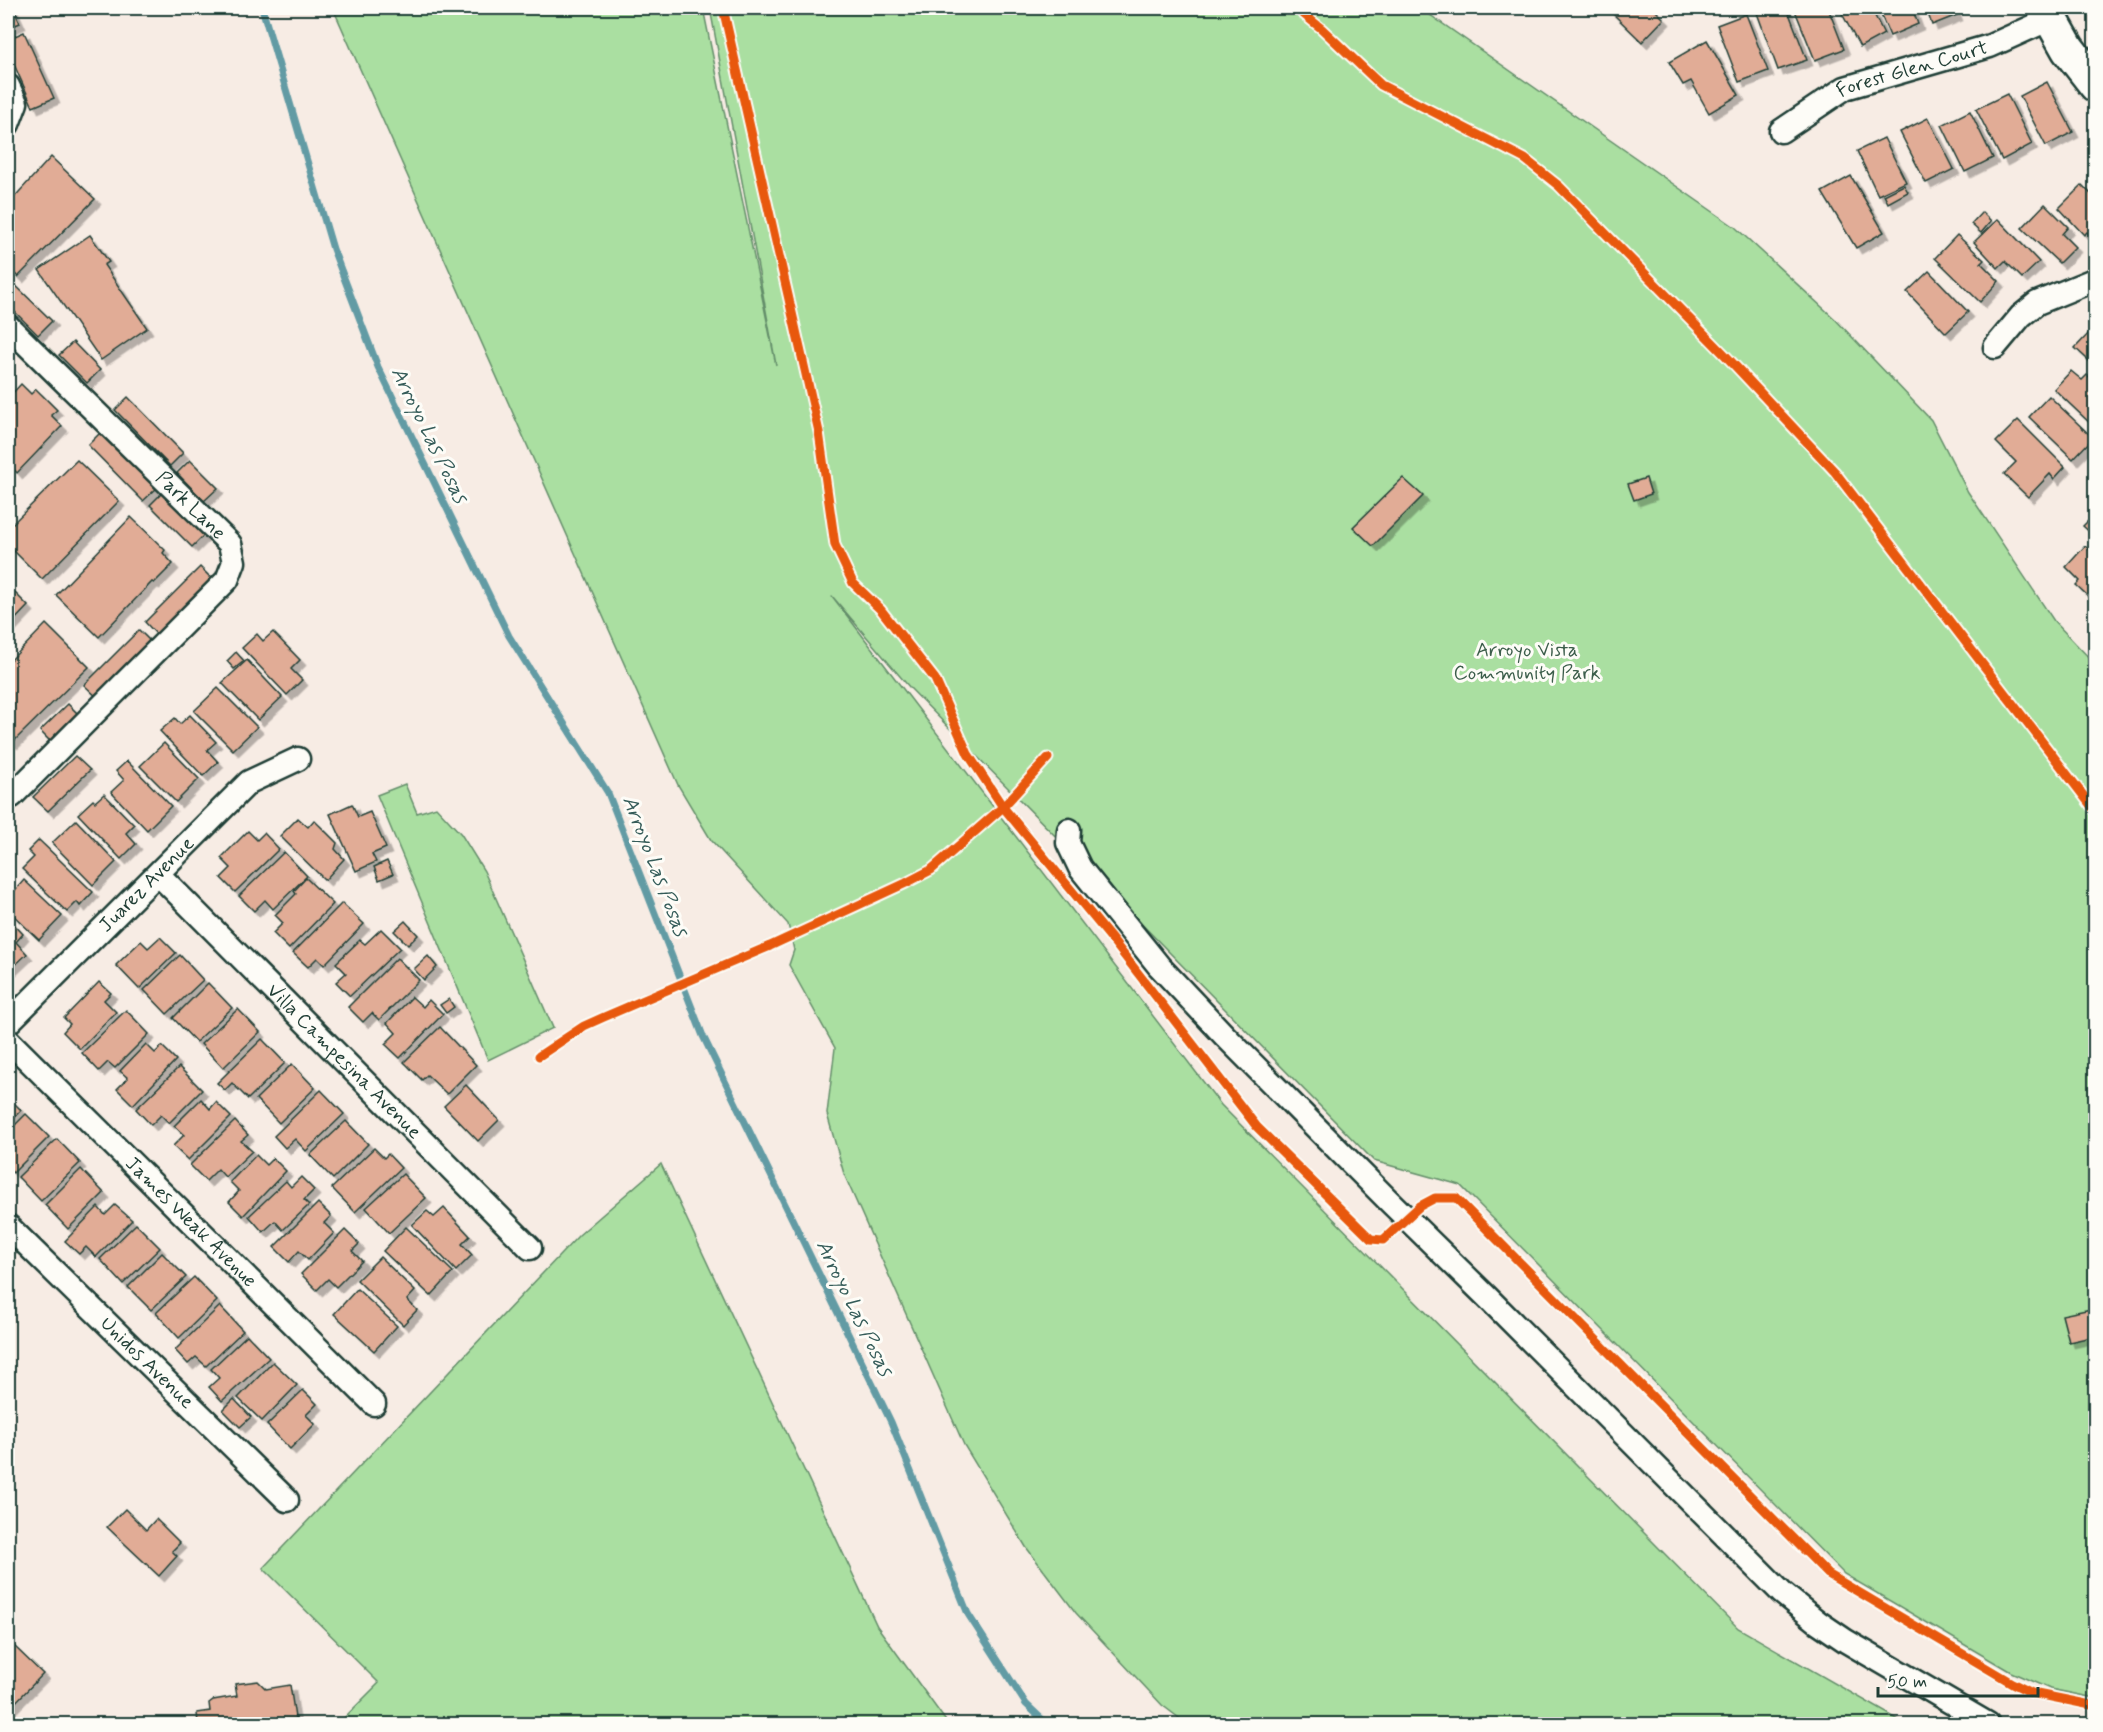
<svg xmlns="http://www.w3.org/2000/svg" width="2103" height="1732" font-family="Mynerve,sans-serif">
<defs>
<filter id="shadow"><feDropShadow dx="5.5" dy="5.5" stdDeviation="0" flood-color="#0004"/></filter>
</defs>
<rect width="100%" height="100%" fill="#f7ece4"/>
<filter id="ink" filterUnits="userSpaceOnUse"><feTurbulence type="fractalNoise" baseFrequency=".0167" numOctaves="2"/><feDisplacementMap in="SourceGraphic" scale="12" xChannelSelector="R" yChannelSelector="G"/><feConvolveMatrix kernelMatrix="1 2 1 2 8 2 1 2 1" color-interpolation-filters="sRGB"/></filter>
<g filter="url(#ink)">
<g fill="#aadfa1" stroke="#648e6a" stroke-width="1.5">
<polygon points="333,8 703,8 776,365 710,8 1420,8 1735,227 1835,319 1931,420 1968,492 2054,621 2095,664 2095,1698 2050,1689 2011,1672 1844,1574 1460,1185 1374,1161 910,688 832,596 1221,1105 1738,1628 1906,1724 1187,1724 1162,1705 1076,1613 1026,1547 964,1445 844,1174 827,1114 835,1048 789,965 794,950 788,924 711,840 678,785"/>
<polygon points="405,784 417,813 436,807 461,834 484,871 553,1028 488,1060 377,795"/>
<polygon points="661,1164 877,1626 948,1724 338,1724 379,1683 263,1568 579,1235"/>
</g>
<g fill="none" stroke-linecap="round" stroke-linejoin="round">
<polyline stroke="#629ba4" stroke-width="7" points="262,8 333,249 378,367 509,636 608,793 703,1036 891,1422 968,1614 1026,1704 1047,1724"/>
</g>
<g fill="#e1ac96" stroke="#1f3d34" stroke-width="1.5" filter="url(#shadow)">
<polygon points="8,8 13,8 20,23 8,28"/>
<polygon points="1607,8 1653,8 1664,19 1642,42"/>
<polygon points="1772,8 1787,8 1807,60 1778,70 1757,13"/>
<polygon points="1794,8 1828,8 1844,49 1815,60"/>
<polygon points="1839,8 1871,8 1884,34 1860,47"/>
<polygon points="1878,8 1912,8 1918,24 1890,36"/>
<polygon points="1926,8 1954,8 1957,15 1932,25"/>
<polygon points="1746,14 1768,71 1739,82 1717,25"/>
<polygon points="24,32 54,98 33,107 8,51 8,39"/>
<polygon points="1707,40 1739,95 1709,113 1691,81 1683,85 1669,62"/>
<polygon points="2047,82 2073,132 2046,146 2020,96"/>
<polygon points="2007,94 2032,144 2002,160 1976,109"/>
<polygon points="1970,111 1993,158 1965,172 1942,125"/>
<polygon points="1928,118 1954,169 1926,183 1900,132"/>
<polygon points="1884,138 1906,182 1878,195 1857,151"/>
<polygon points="51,157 95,199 18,277 8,267 8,204"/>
<polygon points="1851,176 1884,232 1856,248 1822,192"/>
<polygon points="1904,185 1908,192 1888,203 1884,195"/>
<polygon points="2082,185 2096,199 2096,241 2087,232 2084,235 2059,208"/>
<polygon points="2045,204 2068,227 2062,234 2075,247 2059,263 2022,228"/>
<polygon points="1982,212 1991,221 1981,233 1971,224"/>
<polygon points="1998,219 2039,262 2022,278 2005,261 1998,268 1974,242"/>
<polygon points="90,235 109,262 104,265 147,328 101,360 39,270"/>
<polygon points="1957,235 1984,260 1981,263 1999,281 1980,302 1935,258"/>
<polygon points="1929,271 1968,312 1946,333 1907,292"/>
<polygon points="10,280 52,321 38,335 8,305 8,282"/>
<polygon points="2090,332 2096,338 2096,367 2075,348"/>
<polygon points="73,342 100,370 87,383 59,355"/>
<polygon points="2071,371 2082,380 2087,375 2096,383 2096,420 2091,424 2054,389"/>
<polygon points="21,384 31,394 36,389 57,410 51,415 62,426 17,473 8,463 8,398"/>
<polygon points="2049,396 2093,438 2073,459 2029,417"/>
<polygon points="128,397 183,453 170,466 115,410"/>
<polygon points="2018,420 2065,467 2054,479 2050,474 2028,497 2004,474 2016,462 1996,442"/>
<polygon points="101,432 157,488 143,501 88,445"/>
<polygon points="77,460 119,501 42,579 8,545 8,528"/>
<polygon points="190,460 218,488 204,501 177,473"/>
<polygon points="1403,478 1423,496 1373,546 1353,527"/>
<polygon points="1646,478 1651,494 1634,500 1628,484"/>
<polygon points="163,492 205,534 192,547 150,505"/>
<polygon points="2096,513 2096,538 2083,526"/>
<polygon points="131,517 165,550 163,553 173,564 154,583 152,582 99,637 56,595"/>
<polygon points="2085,546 2096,555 2096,603 2076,585 2080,581 2066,567"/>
<polygon points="200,567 214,581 158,636 145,622"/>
<polygon points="8,586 28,606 8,627"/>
<polygon points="46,624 89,667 12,743 8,739 8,663"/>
<polygon points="139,630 153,644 98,698 84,685"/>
<polygon points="273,632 300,660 291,669 302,680 287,695 242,648 257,634 263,641"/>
<polygon points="236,652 244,661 234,669 227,661"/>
<polygon points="247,660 282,697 258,720 222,683"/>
<polygon points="218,688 257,727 233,750 194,711"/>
<polygon points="68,704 80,716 52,743 40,731"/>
<polygon points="190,715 216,742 207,750 218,762 203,776 160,731 175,718 180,724"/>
<polygon points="164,743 199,779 176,802 140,766"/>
<polygon points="75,756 90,770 48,811 33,797"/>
<polygon points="127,761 171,806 147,830 111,792 124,780 116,771"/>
<polygon points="104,794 134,825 126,833 136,844 121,859 78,814 93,800 95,802"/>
<polygon points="352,804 358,817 370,812 386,848 372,854 376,862 356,871 330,814"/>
<polygon points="298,818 308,827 314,820 337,843 335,849 344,859 325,880 280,836"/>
<polygon points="76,820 116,862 93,885 52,843"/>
<polygon points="248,831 257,840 264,833 279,849 235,892 221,878 231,868 221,858"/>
<polygon points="39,840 93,892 80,906 77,902 67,912 22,869 34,857 28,851"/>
<polygon points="284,852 307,876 273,909 265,900 254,911 239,896"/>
<polygon points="387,861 393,874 379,880 374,867"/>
<polygon points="306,878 333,904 289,949 273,933 283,923 275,915 296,894 294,891"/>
<polygon points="24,880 62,916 39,940 8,910 8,898"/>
<polygon points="342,903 364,924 324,965 317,958 308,967 293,953"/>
<polygon points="8,918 23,934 16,942 27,954 11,969 8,966"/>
<polygon points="405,921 418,935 408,945 394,931"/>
<polygon points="381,929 400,948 350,996 336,982 346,973 336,963 360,940 365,944"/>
<polygon points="160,937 176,953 139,989 116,965 141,941 148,948"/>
<polygon points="180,955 203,980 167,1014 144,990"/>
<polygon points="428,956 437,967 424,980 414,969"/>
<polygon points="397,958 419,980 379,1020 372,1013 363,1022 348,1007"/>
<polygon points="99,982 111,993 104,1000 116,1012 80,1049 63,1032 70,1024 64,1018"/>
<polygon points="208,983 232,1008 196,1042 173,1018"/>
<polygon points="412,997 423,1007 429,1000 443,1014 400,1058 385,1044 396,1033 387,1023"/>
<polygon points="449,999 454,1007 446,1013 440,1005"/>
<polygon points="238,1009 260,1032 223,1068 201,1044"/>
<polygon points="126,1010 149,1034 115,1068 108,1062 99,1071 82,1053"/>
<polygon points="440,1027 476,1065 447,1094 427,1075 422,1080 404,1062"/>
<polygon points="262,1039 285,1063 248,1099 232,1083 225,1090 217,1083"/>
<polygon points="146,1044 155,1053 162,1046 176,1060 133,1105 117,1089 128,1078 120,1071"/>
<polygon points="292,1064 315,1088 279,1123 256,1099"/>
<polygon points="179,1067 202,1090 169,1123 161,1115 151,1125 136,1109"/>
<polygon points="466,1085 499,1120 478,1141 444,1106"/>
<polygon points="321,1090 344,1114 306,1151 295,1139 285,1148 274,1136"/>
<polygon points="8,1097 21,1110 8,1124"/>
<polygon points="201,1099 210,1109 216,1102 231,1117 188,1160 173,1146 184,1135 174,1126"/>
<polygon points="26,1114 49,1137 13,1173 8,1168 8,1132"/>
<polygon points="235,1121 248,1135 241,1141 252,1151 225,1177 218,1169 206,1181 190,1165"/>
<polygon points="346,1121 368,1144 333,1179 310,1155"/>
<polygon points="57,1139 80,1163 41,1201 18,1177"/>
<polygon points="374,1148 384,1158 388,1154 401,1168 355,1212 332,1188"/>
<polygon points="256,1155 266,1165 273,1158 286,1171 243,1216 229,1202 239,1191 230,1182"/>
<polygon points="81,1169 104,1193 68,1229 45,1205"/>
<polygon points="403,1174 426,1198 389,1233 366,1208"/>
<polygon points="301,1177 314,1190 304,1200 309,1205 283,1230 275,1221 263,1232 249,1216 286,1181 291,1187"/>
<polygon points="318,1203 331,1216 324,1223 334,1233 308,1260 299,1251 289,1262 274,1247"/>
<polygon points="115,1205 132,1220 96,1257 86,1247 79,1254 65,1241 98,1207 105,1215"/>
<polygon points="444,1208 470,1236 462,1244 472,1255 456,1271 412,1225 427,1211 434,1217"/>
<polygon points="136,1224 160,1248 123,1284 100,1259"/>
<polygon points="406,1227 453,1272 431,1296 383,1251"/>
<polygon points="345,1230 359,1244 352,1251 362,1261 336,1287 328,1279 317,1290 301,1274"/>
<polygon points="162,1253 186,1277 151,1310 128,1287"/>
<polygon points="380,1257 415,1291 407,1300 417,1310 403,1325 357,1280"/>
<polygon points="194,1277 217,1301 179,1338 156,1313"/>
<polygon points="357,1289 397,1326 374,1351 334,1314"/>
<polygon points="220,1306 243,1331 206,1366 196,1357 188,1364 175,1350"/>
<polygon points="2096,1308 2096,1336 2069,1342 2062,1315"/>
<polygon points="247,1335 269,1358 222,1401 209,1387 219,1378 211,1369"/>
<polygon points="273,1362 297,1385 262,1421 238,1398"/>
<polygon points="303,1390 317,1404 306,1415 315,1424 290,1449 267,1425"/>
<polygon points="234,1399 251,1417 240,1427 223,1410"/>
<polygon points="125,1509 146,1530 156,1519 180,1543 172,1551 177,1556 159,1576 107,1527"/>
<polygon points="13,1645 43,1674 8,1710 8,1650"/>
<polygon points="258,1681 266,1689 290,1685 296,1724 198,1724 197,1713 210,1711 209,1703 213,1700 237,1696 235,1684"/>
</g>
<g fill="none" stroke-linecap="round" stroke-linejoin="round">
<defs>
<g id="street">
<polyline points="8,86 16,103 8,124"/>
<path id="s1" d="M1781 131 1845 88 1990 46 2050 19"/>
<path id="s2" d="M8 326 230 544 234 562 227 580 12 796 8 797"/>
<polyline points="1995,347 2021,316 2037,303 2096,279"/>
<polyline points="1069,830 1068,843 1080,868 1159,966 1225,1036 1390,1202 1486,1296 1782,1593 1818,1622 1846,1641 1988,1724"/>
<path id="s3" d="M158 874 530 1248"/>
<path id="s4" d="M8 1023 249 782 298 759"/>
<path id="s5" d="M8 1040 374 1404"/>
<path id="s6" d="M8 1226 287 1500"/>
</g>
<polyline id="secondary" points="2045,8 2068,49 2096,85"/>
</defs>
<use href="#street" stroke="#1f3d34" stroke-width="27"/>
<use href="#secondary" stroke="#1f3d34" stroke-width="38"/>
<use href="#street" stroke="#fdfcf7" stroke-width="22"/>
<use href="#secondary" stroke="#fdfcf7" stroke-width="33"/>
<defs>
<g id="cycleway">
<polyline points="723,8 819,432 835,545 853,583 881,610 935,679 968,754 1003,807 1110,937 1257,1127 1371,1239 1383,1240 1420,1206 1435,1198 1456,1198 1828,1574 2012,1683 2032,1693 2096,1706"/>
<polyline points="1296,8 1322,29 1381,85 1525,159 1559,186 1725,355 1835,472 2096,812"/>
<polyline points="539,1056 584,1026 604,1017 770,946 906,883 931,870 1003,807 1048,758"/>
</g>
</defs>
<use href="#cycleway" stroke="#fdfcf7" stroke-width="13"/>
<use href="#cycleway" stroke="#e8590c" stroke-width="9"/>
</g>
</g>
<g text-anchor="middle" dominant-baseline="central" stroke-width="6" stroke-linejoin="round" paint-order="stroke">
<g font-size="20" fill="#1f3d34" stroke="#fdfcf7">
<text stroke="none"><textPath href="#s1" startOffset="147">Forest Glen Court</textPath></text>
<text stroke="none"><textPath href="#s2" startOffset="256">Park Lane</textPath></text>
<text stroke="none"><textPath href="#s4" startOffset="196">Juarez Avenue</textPath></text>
<text stroke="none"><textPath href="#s3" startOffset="264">Villa Campesina Avenue</textPath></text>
<text stroke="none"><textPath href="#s5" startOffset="258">James Weak Avenue</textPath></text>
<text stroke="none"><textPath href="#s6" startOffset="195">Unidos Avenue</textPath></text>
</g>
<g font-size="20" fill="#3b5d4a" stroke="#fdfcf7">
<text x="1527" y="650">Arroyo Vista<tspan x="1527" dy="23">Community Park</tspan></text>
</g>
<g font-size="21" font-style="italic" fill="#355c59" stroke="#fdfcf7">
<text transform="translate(429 435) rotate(64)">Arroyo Las Posas</text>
<text transform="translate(655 866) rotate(69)">Arroyo Las Posas</text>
<text transform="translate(854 1308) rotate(64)">Arroyo Las Posas</text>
</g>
</g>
<rect width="2103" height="1732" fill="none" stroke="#fdfcf7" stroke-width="30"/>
<rect x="15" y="15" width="2073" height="1702" fill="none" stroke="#1f3d34" stroke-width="2" filter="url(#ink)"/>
<path d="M1878 1687v9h160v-9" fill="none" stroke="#1f3d34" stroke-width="3"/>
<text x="1887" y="1687" font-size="18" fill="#1f3d34" stroke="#fdfcf7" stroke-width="4.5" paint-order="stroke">50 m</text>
</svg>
